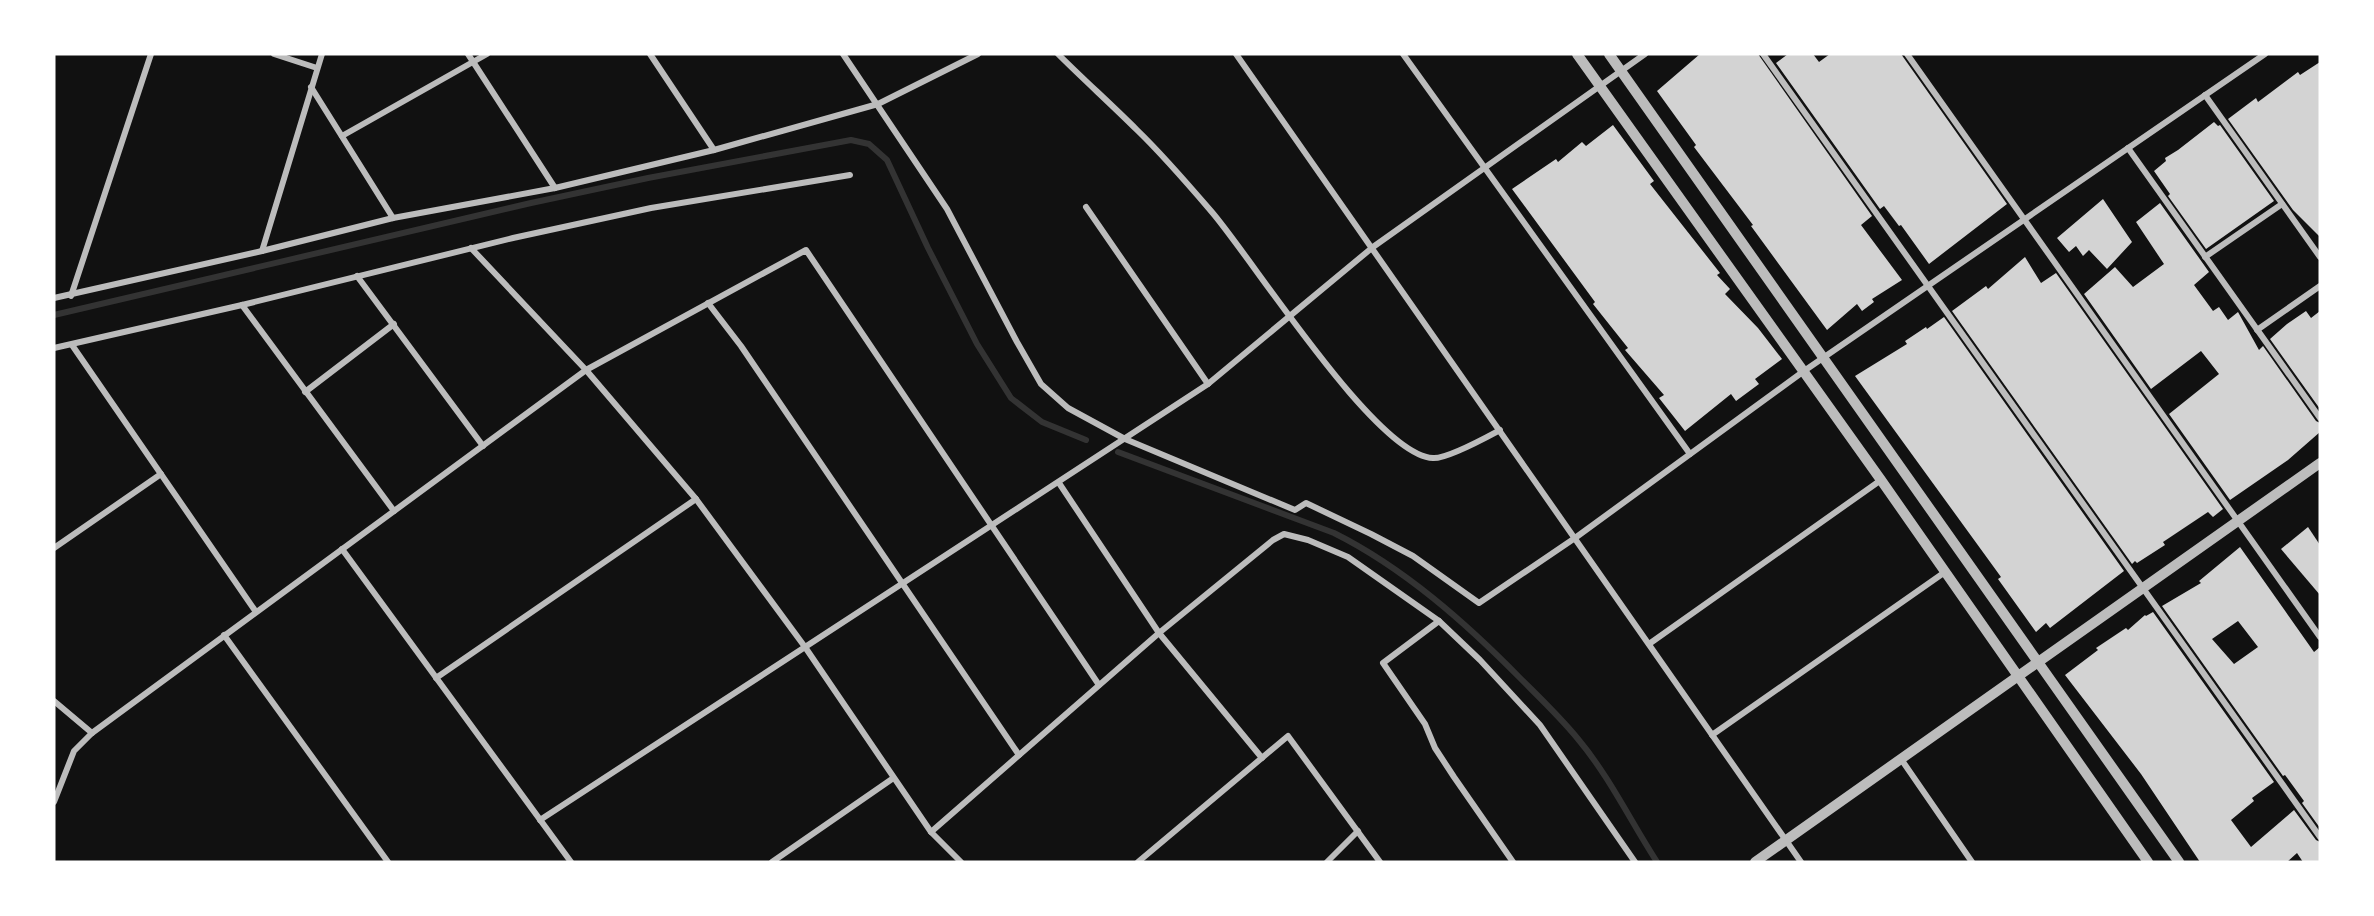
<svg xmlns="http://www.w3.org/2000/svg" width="2374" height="916" font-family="'Source Sans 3',sans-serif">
<rect width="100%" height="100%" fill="#111"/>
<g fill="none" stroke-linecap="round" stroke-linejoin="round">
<g stroke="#333" stroke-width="6">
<polyline points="54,315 531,203 648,178 851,140 869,144 887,160 928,248 977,344 1011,398 1042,422 1086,440"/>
<path d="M1118 452 1334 533C1404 568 1466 623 1521 679 1540 698 1561 718 1578 739 1609 776 1631 822 1657 862"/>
</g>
</g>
<g fill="#d3d3d3" fill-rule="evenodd">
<polygon points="1700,54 1758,54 1872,216 1861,225 1902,280 1872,299 1874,302 1862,311 1857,304 1827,330 1751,226 1753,225 1694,147 1696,145 1657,91"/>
<polygon points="1788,54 1813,54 1819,62 1830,54 1901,54 2007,204 1929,264 1901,225 1899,226 1884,206 1880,209 1776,63"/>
<polygon points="2320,62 2320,237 2293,210 2228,119 2256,98 2258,102 2298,72 2300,75"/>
<polygon points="2214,122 2218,126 2220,125 2274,201 2206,249 2168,196 2170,194 2154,171 2166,161 2165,158 2178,150"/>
<polygon points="1613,125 1654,181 1650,184 1720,273 1717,275 1730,289 1725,294 1758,328 1782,359 1755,379 1759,384 1736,401 1731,394 1685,431 1659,398 1664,395 1625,350 1628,348 1593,304 1595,302 1512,189 1556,159 1558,162 1582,142 1586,146"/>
<polygon points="2103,199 2132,242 2107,269 2089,250 2083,256 2076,246 2069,252 2057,238"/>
<polygon points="2160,203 2209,272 2194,285 2213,311 2219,307 2228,320 2238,312 2259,350 2263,346 2316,421 2320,423 2320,432 2288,460 2230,500 2169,414 2219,374 2201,351 2151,389 2084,294 2115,267 2133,287 2164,264 2136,222"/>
<polygon points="2025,257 2041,283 2056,273 2223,509 2213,517 2208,512 2163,542 2165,545 2137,563 2135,561 2132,564 1952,311 1986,286 1988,289"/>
<polygon points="2306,311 2311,318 2320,311 2320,409 2270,339 2287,324"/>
<polygon points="1944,317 2124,571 2050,628 2046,623 2036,632 1998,579 2001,577 1855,376 1907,344 1905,341 1926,327 1927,329"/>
<polygon points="2308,527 2320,545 2320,595 2281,549"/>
<path d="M2240 547 2314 652 2320 647V828L2302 803 2304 801 2285 775 2283 776 2162 606 2201 583 2199 581ZM2238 621 2258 647 2234 664 2212 639Z"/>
<polygon points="2153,612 2274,782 2252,798 2254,801 2231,820 2251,847 2294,810 2316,840 2320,842 2320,862 2303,862 2297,853 2287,862 2200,862 2141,774 2065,675 2098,650 2096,648 2126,628 2128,630 2145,615 2146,616"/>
</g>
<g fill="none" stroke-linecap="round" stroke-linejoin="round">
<g stroke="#bcbcbc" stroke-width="6">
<polyline points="274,54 317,68"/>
<polyline points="468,54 555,188"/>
<polyline points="650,54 714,150"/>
<polyline points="843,54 947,209 1017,342 1041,384 1068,408 1125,439 1295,510 1306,503 1371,534 1413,556 1479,603 1575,538 1804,371 2265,54"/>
<path d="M1058 54C1084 80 1111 104 1137 130 1163 155 1187 183 1211 211 1252 258 1376 456 1433 458 1447 459 1487 437 1500 430"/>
<polyline points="1236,54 1801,862"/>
<polyline points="1403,54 1690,454"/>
<polyline points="1763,54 2320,837"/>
<polyline points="1907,54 2320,637"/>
<polyline points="311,87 393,218"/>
<polyline points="2205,95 2320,257"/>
<polyline points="342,136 487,54"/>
<polyline points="2128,148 2320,418"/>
<polyline points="1086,207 1208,384"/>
<polyline points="471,248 586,370 696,499 805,647 931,832 961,862"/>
<polyline points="262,251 322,54"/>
<polyline points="2205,257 2282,204"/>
<polyline points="357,276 483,446"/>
<polyline points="71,296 151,54"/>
<polyline points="54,298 262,251 393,218 555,188 714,150 878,104 978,54"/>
<polyline points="708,303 741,346 1019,755"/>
<polyline points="242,305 394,511"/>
<polyline points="2257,330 2320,286"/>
<polyline points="72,345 256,612"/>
<polyline points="54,348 242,305 513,238 651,208 850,175"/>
<polyline points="305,392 394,324"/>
<polyline points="1059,483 1159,633 1262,758"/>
<polyline points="54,548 161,474"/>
<polyline points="342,549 571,862"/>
<polyline points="1439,621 1383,663 1425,724 1435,748 1454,777 1513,862"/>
<polyline points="224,635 388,862"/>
<polyline points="1649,644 1881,480"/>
<polyline points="436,678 696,499"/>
<polyline points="54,701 92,733"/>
<polyline points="1712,735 1945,572"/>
<polyline points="1901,759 1972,862"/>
<polyline points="54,802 74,751 92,733 586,370 806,250 1099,685"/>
<polyline points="540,820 1208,384 1373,247 1645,54"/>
<polyline points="931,832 1159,633 1273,540 1284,534 1308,540 1348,557 1439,621 1480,660 1540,725 1635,862"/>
<polyline points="772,862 892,779"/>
<polyline points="1138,862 1288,736 1380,862"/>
<polyline points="1327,862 1358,831"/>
</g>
<g stroke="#bcbcbc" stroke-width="10">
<polyline points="1577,54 1881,480 2148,862"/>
<polyline points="1609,54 2179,862"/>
<polyline points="1755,862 2320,463"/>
</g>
</g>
<rect width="2374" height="916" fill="none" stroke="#ffffff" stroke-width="111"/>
</svg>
